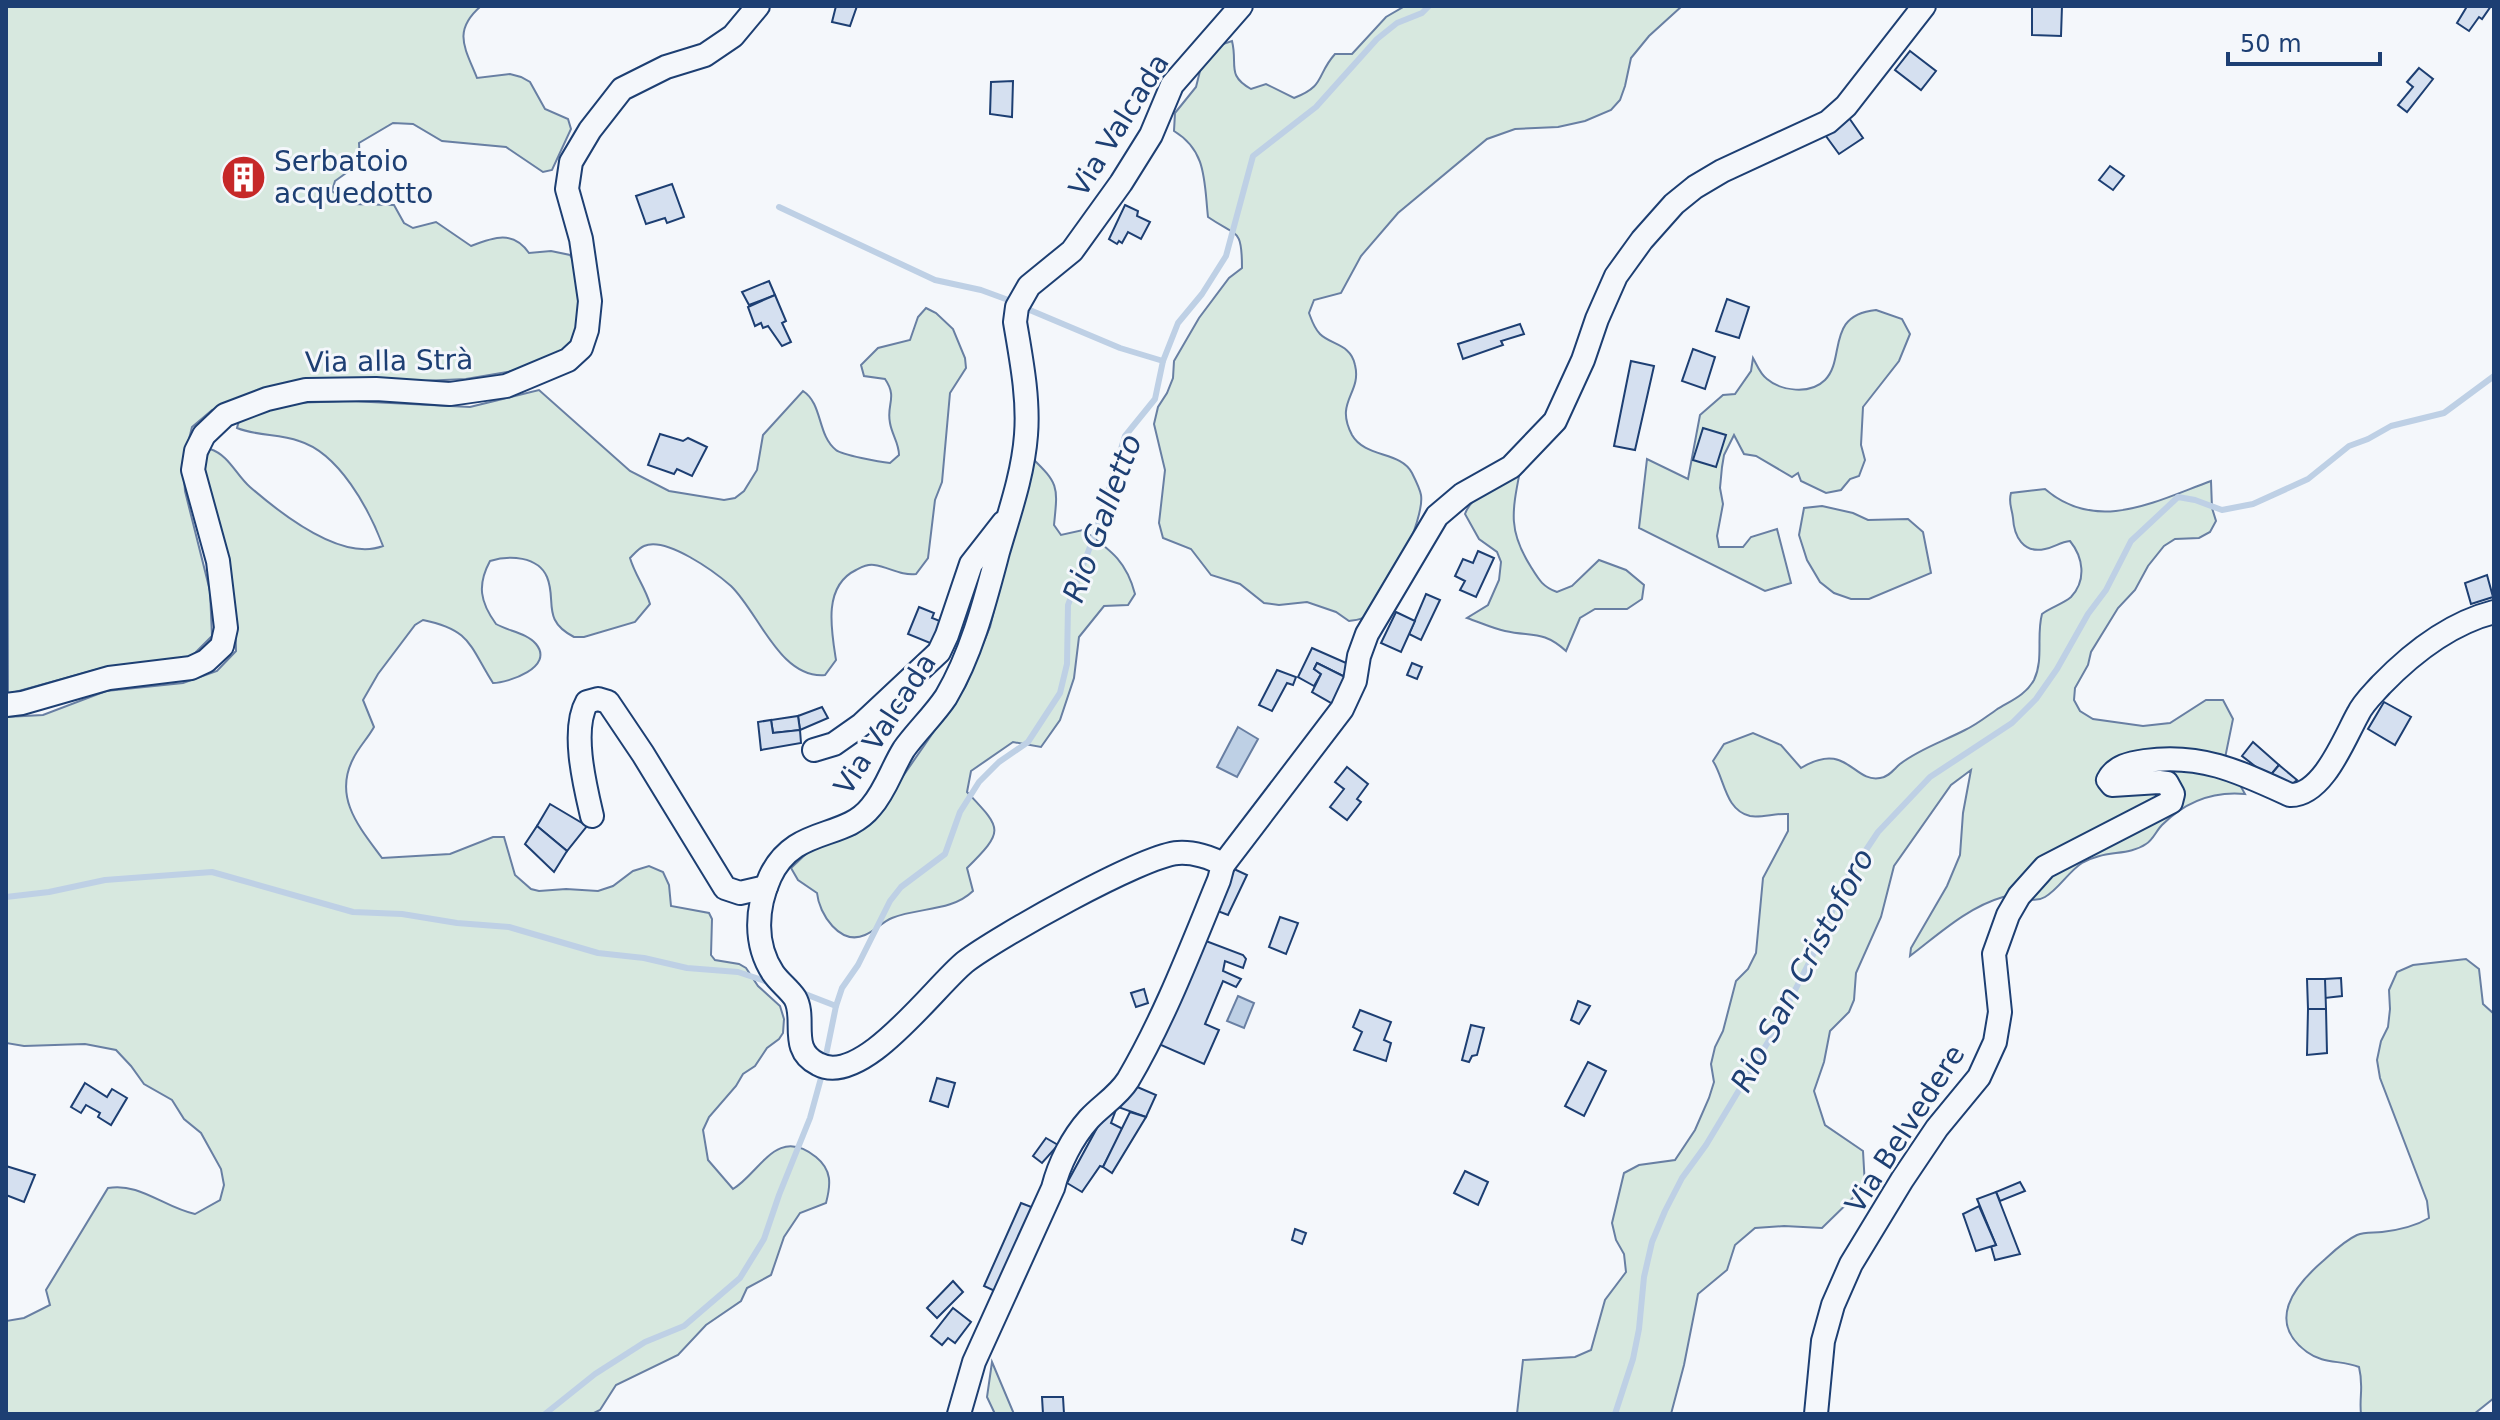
<svg xmlns="http://www.w3.org/2000/svg" width="2500" height="1420" font-family="'DejaVu Sans',sans-serif">
<rect width="100%" height="100%" fill="#f4f7fb"/>
<g fill="#d7e8df" stroke="#687fa3" stroke-width="2">
<path d="M6 6H481C452 31 465 48 477 78L510 74 521 77 530 82 545 109 568 119 571 129 552 170 543 172 506 147 442 141 413 124 393 123 359 143 360 163 335 181 332 191 350 204 394 205 404 223 413 228 436 222 471 246C494 237 513 230 529 253L551 251 570 255 576 265 583 325 566 349 524 369 466 379 267 388 212 410 192 427 183 463 185 491 210 591 212 636 191 657 145 665 102 668 8 694Z"/>
<path d="M1405 6H1682L1649 36 1631 58 1625 86 1620 100 1611 110 1585 121 1558 127 1515 129 1487 139 1398 213 1361 256 1341 293 1314 300 1309 313C1312 321 1314 328 1320 334 1331 345 1351 344 1355 365 1362 394 1334 401 1352 435 1365 458 1401 451 1412 473 1415 479 1420 489 1421 495 1425 519 1386 601 1366 616 1361 620 1356 620 1349 621L1336 612 1307 602 1279 605 1264 603 1240 584 1211 575 1191 549 1163 538 1159 523 1165 470 1154 424 1158 407 1167 393 1173 378 1174 361 1199 318 1229 278 1242 268C1242 227 1237 237 1208 217 1204 181 1207 151 1174 131L1175 113 1196 87 1204 55 1217 46 1232 41C1238 65 1226 75 1251 89L1266 84 1294 98C1326 86 1316 75 1335 54H1352L1386 17Z"/>
<path d="M926 308 936 313 953 329 965 358 966 368 950 393 942 482 935 500 928 558 916 574C901 576 889 567 874 565 867 564 862 567 856 570 823 586 831 629 836 660L825 675C780 679 759 613 731 586 715 572 666 536 644 546 639 548 634 554 630 558 635 575 645 587 650 604L635 622 584 637H574C541 620 557 601 547 577 538 556 509 555 490 561 477 585 480 602 496 624 508 631 527 633 536 644 555 667 508 683 493 683 469 645 471 630 423 620L415 625 378 674 363 700 374 727C368 738 358 748 353 759 333 798 360 828 382 858L450 854 493 837H504L515 875 531 889 539 891 566 889 598 891 613 886 633 871 649 866 663 872 669 885 671 906 709 913 712 919 711 955 715 960 739 964 746 968 758 986 780 1006 784 1019 783 1033 779 1039 767 1048 755 1066 743 1074 736 1086 709 1117 703 1130 708 1160 733 1189C760 1173 776 1125 816 1157 832 1170 831 1184 826 1203L800 1213 784 1237 771 1275 747 1288 741 1301 706 1325 678 1355 616 1385 600 1410 592 1414H6V1321L24 1318 50 1305 46 1290 108 1188C139 1182 165 1208 195 1214L220 1200 224 1185 221 1169 201 1133 184 1119 172 1100 144 1084 131 1066 116 1050 85 1044 24 1046 6 1043V717L43 715 106 691 183 683 217 671 236 651 235 606 224 540 201 469 210 449C229 455 236 475 250 487 280 513 341 562 383 546 369 509 339 453 299 441 279 434 257 436 237 428L240 417 290 403 351 401 470 407 539 390 630 471 669 491 724 500 735 498 744 491 757 470 763 435 803 391C823 404 817 435 836 450 842 455 880 462 890 463L899 455C899 443 892 435 890 423 886 404 898 398 885 379L864 376 861 365 878 348 910 340 918 317Z"/>
<path d="M1876 310 1902 319 1910 334 1899 361 1863 407 1861 445 1865 460 1859 476 1850 479 1841 490 1826 493 1801 481 1798 473 1792 477 1756 456 1744 454 1734 435 1724 455 1722 467 1720 488 1723 504 1717 536 1719 547H1743L1751 537 1777 529 1791 583 1765 591 1639 528 1647 459 1688 479 1700 415 1723 395 1735 394 1751 371 1753 358C1757 365 1760 374 1767 379 1781 391 1810 395 1825 380 1846 359 1825 315 1876 310Z"/>
<path d="M1031 457C1059 484 1058 486 1054 525L1061 535 1083 530C1110 550 1126 560 1135 594L1128 605 1104 606 1079 637 1074 678 1060 720 1041 747 1013 742 971 771 967 792C1002 829 1005 830 967 868L973 891C951 912 919 907 892 918 882 922 875 931 865 935 840 946 819 914 817 893L798 880 791 868 810 850 856 834 874 818 966 685 990 627Z"/>
<path d="M1520 471C1512 512 1508 531 1531 567 1539 580 1543 587 1557 592L1572 586 1599 560 1626 570 1644 585 1642 599 1627 609H1595L1580 618 1566 651C1543 630 1532 637 1505 631 1492 628 1479 622 1467 618L1488 605 1499 580 1501 562 1497 552 1479 539 1465 514C1473 492 1501 483 1520 471Z"/>
<path d="M2211 481 2212 508 2216 521 2210 532 2199 538 2175 539 2164 546 2148 566 2135 590 2118 608 2091 652 2088 665 2075 688 2074 700 2080 711 2093 719 2143 726 2170 723 2206 700H2223L2233 719 2225 758 2245 794C2213 791 2185 802 2162 825 2156 831 2153 840 2146 844 2129 856 2103 850 2082 863 2068 872 2059 889 2045 897 2032 905 2017 893 2003 897 1968 907 1939 934 1910 956L1911 948 1947 886 1960 855 1963 813 1971 770 1951 785 1894 866 1881 917 1856 973 1854 1000 1849 1012 1830 1031 1824 1062 1814 1091 1825 1125 1863 1151 1865 1186 1822 1228 1784 1226 1755 1228 1735 1245 1727 1270 1698 1294 1684 1365 1671 1414H1517L1523 1360 1575 1357 1591 1350 1605 1300 1626 1272 1624 1254 1616 1240 1612 1223 1624 1173 1639 1165 1675 1160 1695 1130 1709 1098 1714 1082 1711 1064 1715 1047 1723 1031 1736 981 1748 969 1756 953 1763 878 1788 831V814C1776 813 1761 818 1750 816 1725 810 1725 780 1713 761L1724 744 1753 733 1781 745 1801 768C1847 740 1853 783 1880 778 1889 777 1894 769 1900 764 1919 749 1944 741 1965 730 1976 725 1986 717 1996 710 2010 701 2025 696 2034 680 2044 659 2036 636 2042 614 2051 607 2063 604 2071 597 2087 580 2083 557 2070 541 2060 542 2055 547 2045 549 2023 554 2014 536 2013 518 2012 508 2008 503 2011 493L2045 489C2097 534 2156 501 2211 481Z"/>
<polygon points="1822,506 1853,513 1868,520 1908,519 1923,532 1931,573 1869,599 1851,599 1834,593 1820,582 1807,560 1799,535 1804,508"/>
<path d="M2466 959 2479 969 2483 1004 2494 1014V1398L2474 1414H2361C2359 1396 2364 1387 2359 1367 2341 1360 2323 1364 2307 1352 2266 1322 2294 1286 2323 1261 2334 1251 2344 1241 2357 1235 2365 1232 2373 1233 2382 1232 2399 1230 2414 1227 2429 1218L2427 1201 2380 1078 2377 1060 2381 1041 2388 1027 2390 1009 2389 990 2397 972 2413 965Z"/>
<polygon points="992,1362 1014,1414 995,1414 987,1397"/>
</g>
<g fill="#bed0e5" stroke="#687fa3" stroke-width="2">
<polygon points="1238,727 1258,739 1237,777 1217,767"/>
<polygon points="1238,996 1254,1003 1244,1028 1227,1021"/>
</g>
<g fill="none" stroke-linecap="round" stroke-linejoin="round">
<g stroke="#bed0e5" stroke-width="6">
<polyline points="779,207 935,280 981,290 1011,301"/>
<polyline points="1025,308 1120,348 1163,361"/>
<polyline points="6,897 49,892 105,880 212,872 353,912 402,914 457,923 509,927 598,953 644,958 687,968 738,972 771,983"/>
<polyline points="800,992 836,1006"/>
<polyline points="825,1060 836,1006 842,988 858,965 890,901 901,887 945,854 960,812 979,782 999,762 1028,742 1060,693 1067,664 1068,605 1096,531 1125,436 1155,399 1163,361 1178,323 1202,294 1226,256 1253,156 1316,107 1377,39 1397,23 1422,13 1429,6"/>
<polyline points="545,1414 595,1374 645,1342 684,1326 740,1278 764,1239 779,1195 810,1118 821,1078"/>
<polyline points="1615,1414 1633,1359 1639,1329 1644,1277 1652,1242 1665,1211 1682,1178 1706,1145 1771,1037 1812,957 1846,880 1878,832 1930,777 2012,723 2036,699 2057,669 2088,614 2106,590 2131,541 2178,497 2195,500 2222,510 2253,504 2308,479 2349,446 2368,439 2391,426 2444,413 2494,376"/>
</g>
</g>
<g fill="#d5e0f0" stroke="#1d3f73" stroke-width="2">
<polygon points="836,6 857,6 850,26 832,22"/>
<polygon points="2032,6 2062,6 2061,36 2032,35"/>
<polygon points="2463,6 2491,6 2482,19 2479,17 2469,31 2457,23 2466,8"/>
<polygon points="1910,51 1936,71 1921,90 1895,70"/>
<polygon points="2419,68 2433,79 2407,112 2398,105 2413,87 2407,82"/>
<polygon points="1013,81 1012,117 990,114 991,82"/>
<polygon points="1847,115 1863,138 1839,154 1823,132"/>
<circle cx="243" cy="177" r="20"/>
<polygon points="2110,166 2124,176 2113,190 2099,180"/>
<polygon points="672,184 684,217 667,223 665,218 646,224 636,196"/>
<polygon points="1125,205 1138,211 1137,216 1150,222 1141,239 1128,232 1122,243 1119,241 1117,244 1109,239"/>
<polygon points="769,281 775,295 749,305 742,292"/>
<polygon points="775,295 786,321 782,323 791,342 782,346 768,326 763,328 761,323 755,326 748,307"/>
<polygon points="1727,299 1749,307 1739,338 1716,331"/>
<polygon points="1520,324 1524,334 1501,341 1503,345 1463,359 1458,344"/>
<polygon points="1693,349 1715,357 1705,389 1682,381"/>
<polygon points="1631,361 1654,366 1635,450 1614,446"/>
<polygon points="1703,428 1726,435 1716,467 1693,460"/>
<polygon points="660,434 683,441 688,438 707,447 692,476 677,469 674,474 648,465"/>
<polygon points="1478,551 1494,558 1476,597 1460,590 1465,581 1455,576 1463,559 1473,563"/>
<polygon points="2487,575 2493,597 2471,604 2465,583"/>
<polygon points="1426,594 1440,600 1421,640 1409,634"/>
<polygon points="919,607 934,613 932,618 945,623 935,645 908,634"/>
<polygon points="1396,612 1415,621 1401,652 1381,643"/>
<polygon points="1312,648 1353,666 1347,678 1317,663 1314,669 1321,674 1314,686 1298,677"/>
<polygon points="1317,663 1347,678 1333,704 1312,692 1321,674 1314,669"/>
<polygon points="1412,663 1422,667 1417,679 1407,675"/>
<polygon points="1277,670 1296,677 1293,685 1287,683 1272,711 1259,705"/>
<polygon points="2384,702 2411,717 2395,745 2368,729"/>
<polygon points="822,707 828,718 800,730 798,716"/>
<polygon points="798,716 800,730 773,733 771,720"/>
<polygon points="771,720 773,733 800,730 801,743 761,750 758,722"/>
<polygon points="2253,742 2279,765 2269,777 2242,756"/>
<polygon points="2279,765 2297,780 2287,789 2269,777"/>
<polygon points="1347,767 1368,784 1357,799 1361,802 1347,820 1330,807 1344,789 1335,782"/>
<polygon points="550,804 587,826 567,851 537,826"/>
<polygon points="537,826 567,851 554,872 525,844"/>
<polygon points="1234,869 1247,875 1228,915 1215,910"/>
<polygon points="1280,917 1298,923 1286,954 1269,947"/>
<polygon points="1198,938 1243,955 1246,959 1243,968 1225,961 1223,971 1241,979 1236,987 1223,981 1205,1024 1219,1030 1204,1064 1161,1045 1157,1040"/>
<polygon points="2341,978 2342,996 2325,998 2325,979"/>
<polygon points="2307,979 2325,979 2326,1009 2308,1009"/>
<polygon points="1144,989 1148,1003 1136,1007 1131,993"/>
<polygon points="1578,1001 1590,1006 1579,1024 1571,1020"/>
<polygon points="2308,1009 2326,1009 2327,1053 2307,1055"/>
<polygon points="1360,1010 1391,1022 1384,1040 1391,1043 1386,1061 1354,1050 1362,1032 1353,1027"/>
<polygon points="1471,1025 1484,1028 1477,1055 1472,1056 1469,1062 1462,1060"/>
<polygon points="1588,1062 1606,1071 1584,1116 1565,1106"/>
<polygon points="937,1078 955,1083 948,1107 930,1101"/>
<polygon points="85,1083 107,1097 112,1089 127,1098 111,1125 98,1117 100,1113 86,1105 81,1113 71,1107"/>
<polygon points="1128,1083 1156,1095 1146,1117 1118,1107"/>
<polygon points="1117,1107 1111,1123 1123,1129 1103,1167 1100,1166 1082,1192 1067,1183 1103,1117"/>
<polygon points="1130,1112 1146,1117 1112,1173 1103,1167"/>
<polygon points="1046,1138 1058,1145 1042,1163 1033,1156"/>
<polygon points="6,1166 35,1175 24,1202 6,1195"/>
<polygon points="1465,1171 1488,1182 1478,1205 1454,1193"/>
<polygon points="2020,1182 2025,1191 2000,1201 1996,1192"/>
<polygon points="1996,1192 2020,1254 1995,1260 1991,1246 1996,1245 1977,1199"/>
<polygon points="1021,1203 1034,1208 997,1292 984,1286"/>
<polygon points="1979,1206 1996,1245 1976,1251 1963,1214"/>
<polygon points="1295,1229 1306,1233 1302,1244 1292,1240"/>
<polygon points="953,1281 963,1292 937,1318 927,1308"/>
<polygon points="953,1308 971,1322 955,1343 948,1338 942,1345 931,1336"/>
<polygon points="1042,1397 1063,1397 1064,1414 1043,1414"/>
</g>
<g fill="none" stroke-linecap="round" stroke-linejoin="round">
<defs>
<g id="minor">
<polyline points="6,705 22,703 109,678 191,668 206,661 222,646 226,628 218,561 193,470 196,451 204,435 225,415 267,399 306,390 376,389 450,394 506,386 568,360 581,348 587,330 590,301 581,239 567,189 571,162 590,130 622,89 666,67 705,55 733,36 758,6"/>
<polyline points="814,750 834,744 861,725 939,652 947,635 971,564 1003,523"/>
<path d="M592 816C585 786 571 730 587 702L598 699 608 702 643 754 725 888 740 893 766 887"/>
<polyline points="1223,865 1342,709 1355,681 1359,656 1367,634 1437,516 1463,494 1511,467 1555,421 1583,360 1597,319 1616,276 1642,240 1674,204 1695,187 1722,171 1828,122 1846,106 1924,6"/>
<path d="M959 1414 974 1362 1053 1188C1059 1164 1072 1138 1089 1119 1102 1105 1118 1096 1128 1080 1165 1017 1191 948 1219 880L1223 865C1212 857 1192 852 1178 853 1143 855 996 938 965 962 934 987 862 1088 818 1064 788 1049 807 1019 795 998 789 989 779 982 773 973 754 944 756 908 770 877 794 825 844 841 871 807 886 790 892 768 904 749 917 731 934 715 946 697 972 653 985 601 998 552 1009 514 1023 475 1026 435 1029 398 1021 358 1015 322L1017 307 1029 286 1072 251 1121 183 1151 135 1172 85 1241 6"/>
<path d="M1816 1414 1823 1341 1833 1305 1851 1264 1902 1180 1937 1128 1979 1077 1995 1042 2000 1012 1994 954 2008 915 2019 896 2045 867 2171 802 2173 794 2167 783 2159 782 2112 785 2108 780C2115 766 2131 763 2145 761 2201 753 2240 772 2290 795 2323 796 2345 737 2358 714 2363 703 2373 694 2381 685 2412 653 2451 623 2494 612"/>
</g>
</defs>
<use href="#minor" stroke="#1d3f73" stroke-width="26"/>
<use href="#minor" stroke="#f4f7fb" stroke-width="22"/>
</g>
<defs>
<symbol id="building-disc" viewBox="-11 -11 22 22"><circle r="9.5" fill="#c62828" stroke="#f4f7fb"/><path d="M-4-6H4V6H1V3H-1V6H-4ZM-2.5-4.3h1.7v1.8h-1.7ZM.8-4.3h1.7v1.8H.8ZM-2.5-1h1.7V.8h-1.7ZM.8-1h1.7V.8H.8Z" fill="#fff"/></symbol>
</defs>
<g fill-rule="evenodd">
<use href="#building-disc" x="218" y="152" width="51" height="51"/>
</g>
<g text-anchor="middle" dominant-baseline="central" stroke-width="6" stroke-linejoin="round" paint-order="stroke">
<g font-size="28" fill="#1d3f73" stroke="#f4f7fb">
<text transform="translate(1119 125) rotate(-58)">Via Valcada</text>
<text transform="translate(389 361) rotate(-1)">Via alla Strà</text>
<text transform="translate(885 724) rotate(-57)">Via Valcada</text>
<text transform="translate(1905 1129) rotate(-57)">Via Belvedere</text>
</g>
<g font-size="28" fill="#1d3f73" stroke="#f4f7fb" text-anchor="start">
<text x="274" y="161">Serbatoio<tspan x="274" dy="32">acquedotto</tspan></text>
</g>
<g font-size="30" font-style="italic" fill="#1d3f73" stroke="#f4f7fb">
<text transform="translate(1102 518) rotate(-70)">Rio Galletto</text>
<text transform="translate(1802 970) rotate(-62)">Rio San Cristoforo</text>
</g>
</g>
<rect width="2500" height="1420" fill="none" stroke="#1d3f73" stroke-width="16"/>
<path d="M2228 52v12h152v-12" fill="none" stroke="#1d3f73" stroke-width="4"/>
<text x="2240" y="52" font-size="24" fill="#1d3f73" stroke="#f4f7fb" stroke-width="6" paint-order="stroke">50 m</text>
</svg>
